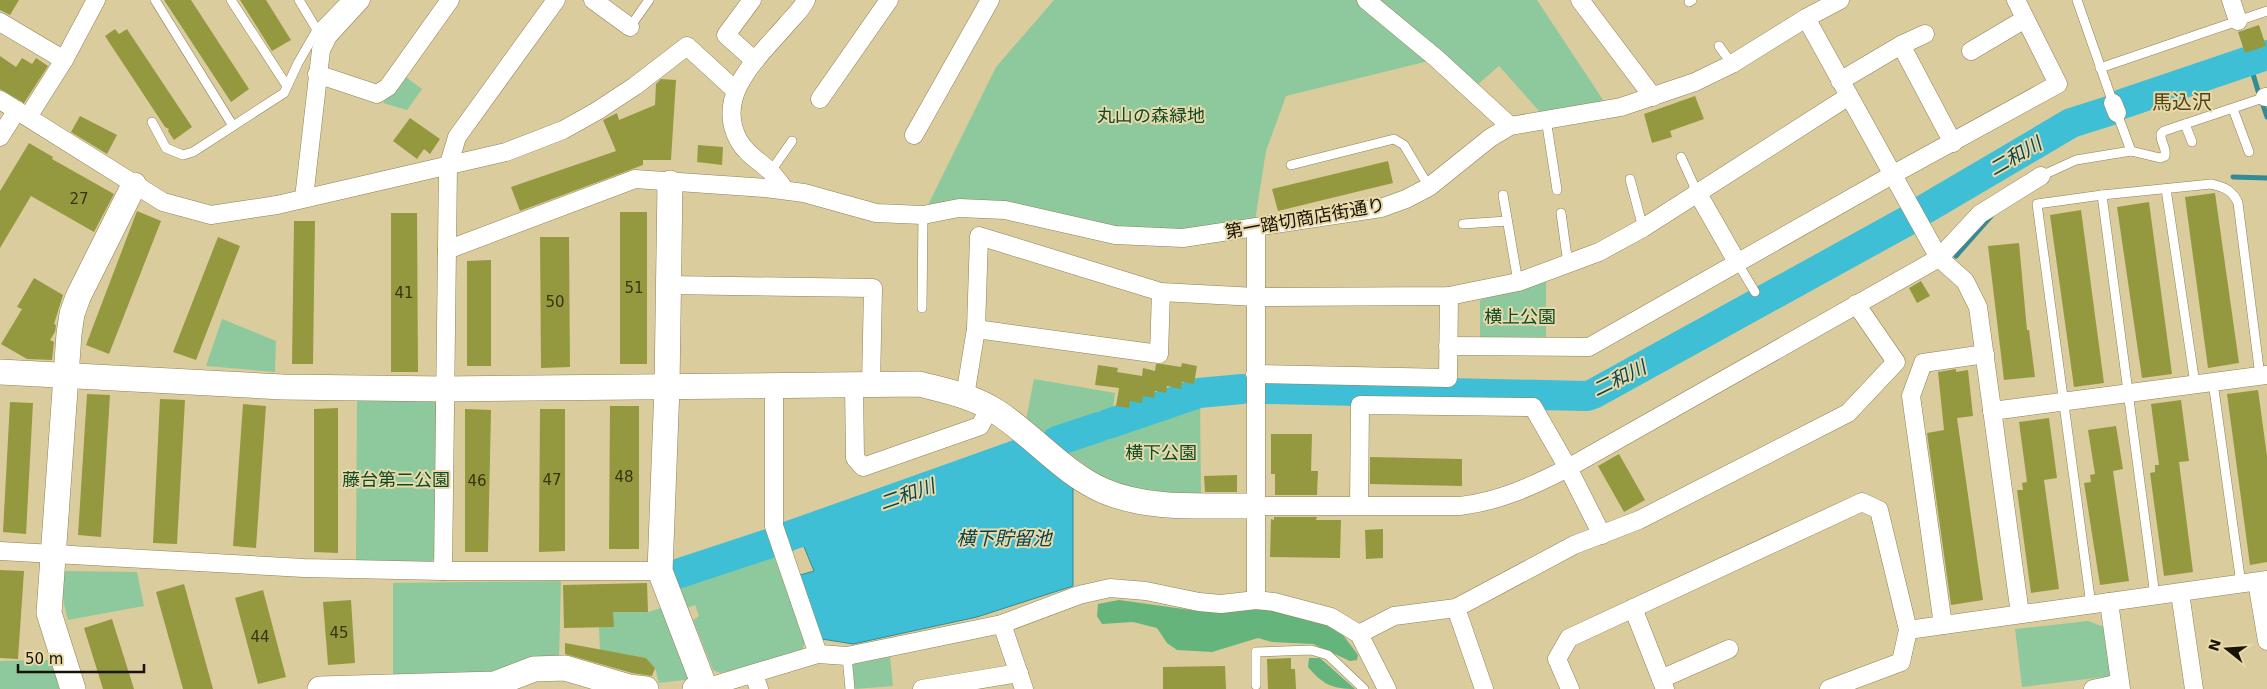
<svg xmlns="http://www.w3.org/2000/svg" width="2267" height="689" font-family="'DejaVu Sans','Noto Sans JP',sans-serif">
<rect width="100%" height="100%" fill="#dbcc9e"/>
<g fill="#8dc99d">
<polygon points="1054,0 1537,0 1605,103 1540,112 1499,66 1476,86 1445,57 1286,96 1266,151 1255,221 1184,232 1144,231 957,202 928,205 996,67"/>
<polygon points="403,75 422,89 407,110 383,103"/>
<polygon points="1546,282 1546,342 1480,341 1480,300"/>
<polygon points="222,319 276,341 275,372 206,366"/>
<polygon points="1034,379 1115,393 1112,416 1048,438 1026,420"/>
<polygon points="1200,396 1201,494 1142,491 1106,480 1060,447"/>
<polygon points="357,397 436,400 435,557 429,564 356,564"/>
<polygon points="771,547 805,642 801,653 720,673 713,670 693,620 699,616 695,605 687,608 678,580"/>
<polygon points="61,571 137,572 144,606 68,620 62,596"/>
<polygon points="561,581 559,658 492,678 393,678 393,583"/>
<polygon points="664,607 692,679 659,683 655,668 646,658 600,650 599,627 613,627 613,612 648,612"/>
<polygon points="2088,621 2104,627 2111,676 2022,687 2015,629"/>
<polygon points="890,657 893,686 854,689 853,663"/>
<polygon points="53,660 61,689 0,689 0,661"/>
</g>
<g fill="#64b47c">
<polygon points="1119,600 1198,611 1258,608 1274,611 1327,625 1343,635 1358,655 1357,660 1350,661 1313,644 1272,642 1258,638 1212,652 1177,650 1167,643 1157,628 1133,622 1102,624 1097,616 1098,604"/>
<path d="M1309 658H1320L1355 689C1333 689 1323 685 1308 667Z"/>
</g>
<polygon fill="#3ebfd6" stroke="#338b97" points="1037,456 1073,485 1073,586 977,617 853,644 822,639 800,575 814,571 802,542"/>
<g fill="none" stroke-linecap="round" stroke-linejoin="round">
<g stroke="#338b97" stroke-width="5">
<polyline points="2249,61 2259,94"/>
<polyline points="2263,105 2267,117"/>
<polyline points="2233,177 2267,178"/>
<polyline points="1956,256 1992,215"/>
</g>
<g stroke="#3ebfd6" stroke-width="30">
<polyline points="2122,104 2267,55"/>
<polyline points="1925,209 2071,123 2109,111"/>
<polyline points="1266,389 1587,396 1593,394 1907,221"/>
<polyline points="1108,424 1199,393 1242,389"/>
<polyline points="1057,441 1099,427"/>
<polyline points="789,536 1025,452"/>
<polyline points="680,573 768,544"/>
</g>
</g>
<g fill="#94993f">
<polygon points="0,0 19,0 10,15 0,10"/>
<polygon points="164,0 191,0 249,89 231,102"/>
<polygon points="240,0 266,0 291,40 272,51"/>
<polygon points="2259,25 2266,46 2245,53 2238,32"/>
<polygon points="115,29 119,34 127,29 192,127 174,140 168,131 169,129 165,127 105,36"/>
<polygon points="0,56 16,67 22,58 32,64 36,58 48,66 24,103 0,89"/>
<polygon points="661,79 676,80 671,160 643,160 643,165 520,211 511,187 616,151 603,120 617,113 619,120 655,105 656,84"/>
<polygon points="1695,96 1704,119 1670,131 1672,137 1652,143 1644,114"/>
<polygon points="80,116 117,135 107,154 71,132"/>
<polygon points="410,118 440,139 430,154 424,149 417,159 393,141"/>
<polygon points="29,143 53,157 52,159 114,194 94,232 31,196 0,248 0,191"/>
<polygon points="698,145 723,147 722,165 697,162"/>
<polygon points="1388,161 1393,183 1278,211 1272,189"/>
<polygon points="2215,193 2239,363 2208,368 2185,197"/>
<polygon points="2149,202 2172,374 2142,378 2117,207"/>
<polygon points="2081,210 2104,383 2074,387 2050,215"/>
<polygon points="137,211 161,221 109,354 86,345"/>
<rect x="620" y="212" width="27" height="152"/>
<polygon points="391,213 417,213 418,372 391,372"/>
<polygon points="294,221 315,221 313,364 292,364"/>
<polygon points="218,237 240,246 196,360 173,352"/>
<polygon points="540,237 569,237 570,367 541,368"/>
<polygon points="2019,243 2027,330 2029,330 2035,377 2004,380 1988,246"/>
<polygon points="491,260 491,366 467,366 467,261"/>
<polygon points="34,278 63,295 54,324 56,325 55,332 50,340 54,342 52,360 27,359 1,344 22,309 17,307"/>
<polygon points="1921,281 1930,296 1917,303 1909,288"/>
<polygon points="1182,363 1197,366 1194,384 1182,382 1181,389 1167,386 1166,393 1155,391 1154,398 1143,396 1142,403 1130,401 1129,408 1116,406 1119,388 1095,385 1098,365 1118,368 1117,372 1142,376 1143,368 1155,371 1156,364 1162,364 1181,367"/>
<polygon points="1956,369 1956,372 1968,370 1973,416 1957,418 1983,600 1951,605 1927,433 1944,430 1938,372"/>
<polygon points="2258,390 2267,456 2267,562 2250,565 2227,394"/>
<polygon points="87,394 110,395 101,537 78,535"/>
<polygon points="160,399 185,400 177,544 153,543"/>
<polygon points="2181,400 2189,461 2179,462 2193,572 2164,576 2150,473 2155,472 2155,465 2159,465 2151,404"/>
<polygon points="10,402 33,403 26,534 3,532"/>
<polygon points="243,404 266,406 256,548 233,546"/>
<polygon points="610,406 639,406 639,549 609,549"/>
<polygon points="338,408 338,553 314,552 314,409"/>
<polygon points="465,409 491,410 488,552 465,552"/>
<polygon points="540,409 565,409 565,551 539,552"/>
<polygon points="2049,418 2057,478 2044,480 2059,589 2031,593 2017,490 2023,490 2022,483 2027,482 2019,422"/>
<polygon points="2116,426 2123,469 2113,471 2129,581 2100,585 2084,483 2091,482 2090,475 2095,474 2088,430"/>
<polygon points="1271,434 1312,434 1311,471 1318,471 1317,495 1275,495 1275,474 1271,474"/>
<polygon points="1619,454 1645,500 1624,512 1598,466"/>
<polygon points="1370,457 1462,459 1462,486 1370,484"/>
<polygon points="1237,475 1237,492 1205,492 1204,476"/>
<polygon points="1274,517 1317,517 1316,520 1341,520 1340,558 1270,557 1271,519 1274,520"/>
<polygon points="1383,529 1383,558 1366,559 1365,530"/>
<polygon points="0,570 24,571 18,659 0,658"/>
<polygon points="647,583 648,612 613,612 614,627 564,628 563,585"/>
<polygon points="184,584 213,689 183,689 156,592"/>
<polygon points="263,590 286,677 258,684 235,598"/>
<polygon points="351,600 355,663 328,665 323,602"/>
<polygon points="112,619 134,689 103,689 84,628"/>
<polygon points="565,643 646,658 655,668 652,676 632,673 565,654"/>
<polygon points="1291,658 1291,669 1295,669 1296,689 1268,689 1267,659"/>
<polygon points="1225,666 1226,689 1163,689 1163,667"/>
</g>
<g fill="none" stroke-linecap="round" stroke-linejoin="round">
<defs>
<g id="lane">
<polyline points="155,0 233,126"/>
<polyline points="231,0 287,86"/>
<polyline points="299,0 317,30"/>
<polyline points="2077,0 2113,103"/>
<polyline points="1689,2 1692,0"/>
<polyline points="630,27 649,0"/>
<polyline points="1719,46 1732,64"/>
<polyline points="2100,68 2267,11"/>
<polyline points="2233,109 2249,152"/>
<polyline points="2117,113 2131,151"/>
<polyline points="1546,119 1557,190"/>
<polyline points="152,122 166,148 183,155 193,152 284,93 298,63 317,30 346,0"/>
<polyline points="2185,124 2192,142"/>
<polyline points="1681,157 1697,192"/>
<polyline points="1291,165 1394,139 1404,145 1429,187"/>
<polyline points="771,171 792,141"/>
<path d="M2041 176 2076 160 2131 151 2160 158 2165 156C2167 148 2160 142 2161 134L2164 131 2257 100"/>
<polyline points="1630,179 1643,228"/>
<polyline points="2166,189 2195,384"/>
<polyline points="1503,195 1518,282"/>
<polyline points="2102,195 2155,596"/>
<polyline points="1561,213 1568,264"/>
<polyline points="1463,224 1507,221"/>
<polyline points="1737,262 1755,292"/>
<polyline points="922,308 923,215"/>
<polyline points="2213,382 2241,584"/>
<path d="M2091 605 2037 204 2102 195 2211 184C2225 187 2233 191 2238 203L2260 376"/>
<polyline points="847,656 850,689"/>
<polyline points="1256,685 1256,652 1311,650 1328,655 1364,689"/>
</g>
<g id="street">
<polyline points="593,0 630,27"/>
<polyline points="752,0 726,35 755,61"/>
<polyline points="1366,0 1436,58 1510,126"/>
<polyline points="1580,0 1653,97"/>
<polyline points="2231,0 2238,21"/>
<polyline points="1806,18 1939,258 1965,281 1978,307 2020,614"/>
<polyline points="0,22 64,60"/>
<polyline points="1901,45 1953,143"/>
<polyline points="1971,51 2025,19"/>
<polyline points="317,74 377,94 388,87 450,0"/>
<polyline points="1840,81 1901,45 1925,34"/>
<polyline points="2265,97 2267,97"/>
<polyline points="820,99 889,0"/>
<polyline points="0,100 163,202 211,215 277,205 506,152 563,130 597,111 635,86 687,46 735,90"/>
<polyline points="2113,103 2117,113"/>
<polyline points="28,117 64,60 96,0"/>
<polyline points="914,135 990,0"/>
<polyline points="0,137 17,110"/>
<path d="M785 190C781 184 776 178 771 172 760 161 747 155 739 141 713 95 760 56 787 24 794 16 802 9 806 0"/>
<polyline points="1697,192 1737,262"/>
<polyline points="304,198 321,50 328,36 361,0"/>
<polyline points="1256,228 1256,600"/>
<polyline points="447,250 635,179 766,188 804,193 876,213 923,215 959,208 1005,210 1115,235 1183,238 1381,208 1406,199 1429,187 1490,138 1510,126 1621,107 1695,82 1732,64 1806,18 1840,0"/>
<polyline points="668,285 873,288 871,385"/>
<polyline points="976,329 1159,354 1161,292"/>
<polyline points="1448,346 1589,347 1892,175 2058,84 2016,0"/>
<polyline points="1255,374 1448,378 1449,296"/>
<polyline points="774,385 774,526 818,654"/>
<polyline points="854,385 855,458 863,467 980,426 990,407"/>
<polyline points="965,396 976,329 979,236 1161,292 1256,297 1449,296 1518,282 1599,252 1643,228 1849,96"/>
<polyline points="1992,411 2267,375"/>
<polyline points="1359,505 1360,405 1533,407 1568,468 1602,535"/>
<path d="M1255 506H1460C1501 501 1532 486 1568 468L1939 258 1980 214 2041 176"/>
<polyline points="0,551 304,568 443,571 660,571"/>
<polyline points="443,571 448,167 457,137 556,0"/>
<polyline points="2257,582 2267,641"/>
<polyline points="2180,593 2194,689"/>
<polyline points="2109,602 2121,689"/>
<polyline points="1456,608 1484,689"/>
<polyline points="1633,608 1665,689"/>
<polyline points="1002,624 1024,689"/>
<polyline points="1943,625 1911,396 1923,363 1985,354"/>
<polyline points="1908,630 2267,580"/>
<polyline points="1359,634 1394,616 1456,608 1574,545 1639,520 1848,413 1896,362 1856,304"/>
<polyline points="754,675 759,689"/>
<polyline points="1661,679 1729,649"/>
<polyline points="705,688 818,654 847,656 1002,624 1079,595 1110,588 1146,591 1199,602 1221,604 1256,600 1274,602 1331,617 1359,634 1387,689"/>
<polyline points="922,689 1019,673"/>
<polyline points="1570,689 1557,659 1569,638 1862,502 1879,510 1908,630 1901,662 1829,689"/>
<polyline points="2093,689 2120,683"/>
</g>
<g id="secondary">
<polyline points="670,183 667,387 660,571 705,688 695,689"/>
<path d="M0 372 283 387 444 389 919 384C946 391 973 396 997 412 1034 436 1063 473 1104 491 1151 511 1205 505 1255 506"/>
<polyline points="73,689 49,613 69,334 72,314 78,297 134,185"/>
<polyline points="320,689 495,684 534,669 565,668 629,687 646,689"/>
</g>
</defs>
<use href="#lane" stroke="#8f8156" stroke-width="10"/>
<use href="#street" stroke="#8f8156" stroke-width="19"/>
<use href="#secondary" stroke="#8f8156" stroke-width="26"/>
<use href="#lane" stroke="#fff" stroke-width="9"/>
<use href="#street" stroke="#fff" stroke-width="18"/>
<use href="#secondary" stroke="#fff" stroke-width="25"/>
</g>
<g text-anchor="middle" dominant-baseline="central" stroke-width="4" stroke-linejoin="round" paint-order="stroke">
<g font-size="15" fill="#373412">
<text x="79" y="199">27</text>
<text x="634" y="288">51</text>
<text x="404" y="293">41</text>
<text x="555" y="302">50</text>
<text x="624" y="477">48</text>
<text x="552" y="480">47</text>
<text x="477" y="481">46</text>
<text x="339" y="633">45</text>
<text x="260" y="637">44</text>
</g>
<g font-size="18" fill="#0d4a26" stroke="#e8d9aa">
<text x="1151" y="115">丸山の森緑地</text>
<text x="1520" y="316">横上公園</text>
<text x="1161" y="452">横下公園</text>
<text x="396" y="479">藤台第二公園</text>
</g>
<g font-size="18" fill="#181303" stroke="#e8d9aa">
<text transform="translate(1305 218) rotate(-10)">第一踏切商店街通り</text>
</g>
<g font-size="19" font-style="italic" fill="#09434d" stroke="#e8d9aa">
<text transform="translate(2015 156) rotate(-30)">二和川</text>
<text transform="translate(1619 378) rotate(-26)">二和川</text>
<text transform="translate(907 494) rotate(-19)">二和川</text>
<text x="1004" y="538">横下貯留池</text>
</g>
<g font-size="20" fill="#52451a" stroke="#e8d9aa">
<text x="2182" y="102">馬込沢</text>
</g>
</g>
<g transform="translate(2227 649) rotate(287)" stroke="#e8d9aa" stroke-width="4" paint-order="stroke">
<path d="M0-4L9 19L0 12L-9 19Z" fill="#181303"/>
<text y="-8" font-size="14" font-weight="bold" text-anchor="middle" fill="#181303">N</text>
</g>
<path d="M18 664v8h126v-8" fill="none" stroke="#181303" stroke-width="2.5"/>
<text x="25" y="664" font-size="15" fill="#181303" stroke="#e8d9aa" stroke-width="4" paint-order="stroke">50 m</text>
</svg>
